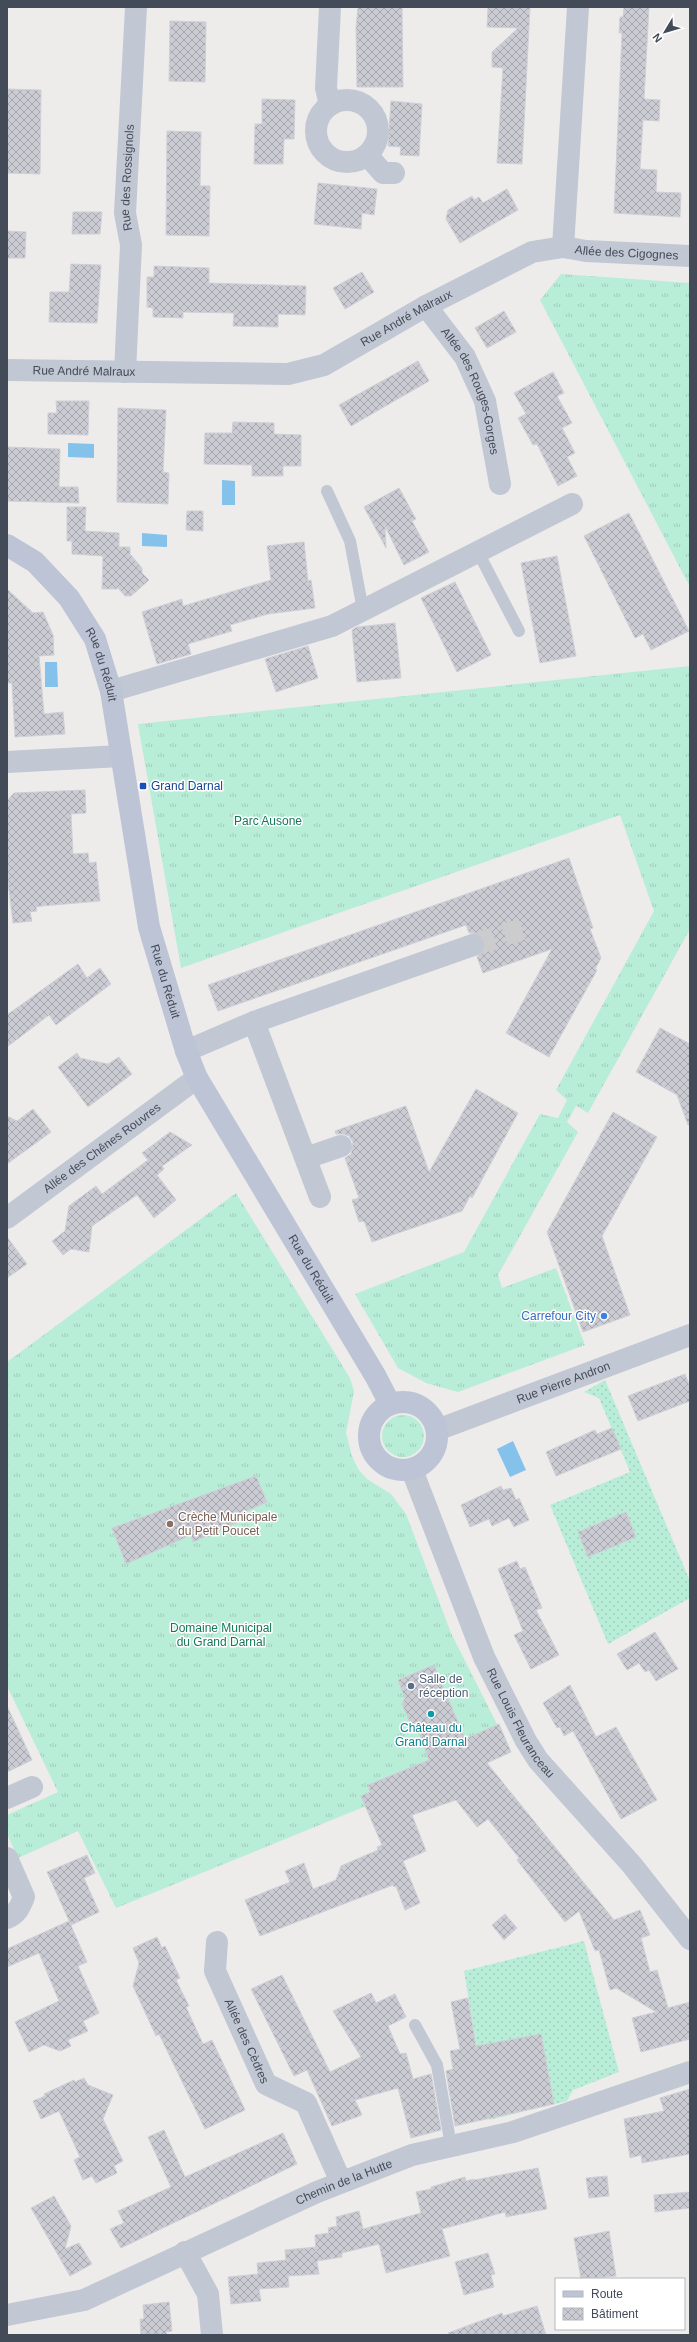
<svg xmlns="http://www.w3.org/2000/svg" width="697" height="2342" font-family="Arial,sans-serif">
<defs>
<pattern id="grass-tufts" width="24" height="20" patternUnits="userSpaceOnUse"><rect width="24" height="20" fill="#b8edd7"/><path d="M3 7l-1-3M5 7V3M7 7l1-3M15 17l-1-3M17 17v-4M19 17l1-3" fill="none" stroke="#9fcdbb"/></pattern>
<pattern id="garden-dots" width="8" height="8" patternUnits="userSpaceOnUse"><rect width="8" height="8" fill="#b8edd7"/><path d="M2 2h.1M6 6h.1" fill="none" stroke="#9fcdbb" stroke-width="1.8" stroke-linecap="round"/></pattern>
<pattern id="building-cross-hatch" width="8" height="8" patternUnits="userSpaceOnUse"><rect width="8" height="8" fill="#cbccd3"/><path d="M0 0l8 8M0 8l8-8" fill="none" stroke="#a6a8ae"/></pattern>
</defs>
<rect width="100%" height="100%" fill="#eeeceb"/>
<g fill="url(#grass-tufts)">
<polygon points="561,274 690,283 690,587 540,300"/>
<polygon points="690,666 690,929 588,1113 576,1106 567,1122 578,1132 498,1275 502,1288 556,1268 585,1345 458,1392 426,1383 398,1368 355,1294 464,1252 540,1114 558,1118 567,1100 556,1090 654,911 620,815 181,968 138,724"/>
<polygon points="236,1193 350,1378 354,1391 346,1433 352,1456 358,1469 367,1479 391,1494 406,1514 451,1633 511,1752 418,1794 403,1791 116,1908 78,1831 18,1858 7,1834 7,1815 58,1792 7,1686 7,1362"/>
<circle cx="403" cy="1436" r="21"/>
</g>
<g fill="url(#garden-dots)">
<polygon points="605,1380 690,1581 690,1598 608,1644 550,1505 630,1472 599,1398 584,1392"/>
<polygon points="584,1941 619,2072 573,2090 567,2101 489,2120 464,1971"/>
</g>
<g fill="#85c2eb">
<polygon points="68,443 94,444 94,458 68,457"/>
<polygon points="222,480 235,481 235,505 222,505"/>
<polygon points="142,533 167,535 167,547 142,546"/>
<polygon points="45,662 57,662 58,687 45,687"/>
<polygon points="513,1441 526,1470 510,1477 497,1449"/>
</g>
<g fill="url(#building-cross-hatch)" stroke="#cfd0d7">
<polygon points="358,7 402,7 403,87 357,87 356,28"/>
<polygon points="488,7 530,7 522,164 497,163 503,68 492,67 492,52 518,28 487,27"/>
<polygon points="624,7 649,7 644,99 660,100 659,121 643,120 640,169 657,170 656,192 681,193 680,217 614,213 622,33 619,33 620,17 623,17"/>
<polygon points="170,21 206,22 205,82 169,81"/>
<polygon points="7,89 41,90 40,174 7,173"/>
<polygon points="262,99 295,100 294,139 284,139 283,164 254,164 255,124 262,124"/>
<polygon points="391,101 422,104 419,156 400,155 401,147 388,146"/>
<polygon points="167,131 201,132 200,186 210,186 209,236 166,235"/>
<polygon points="318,183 377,189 374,215 362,213 361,229 314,224"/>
<polygon points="507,189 518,210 460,243 446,219 448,210 472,196 474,200 479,197 483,203"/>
<polygon points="73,212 102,212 100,234 72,234"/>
<polygon points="7,231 26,232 25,258 7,258"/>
<polygon points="71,264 101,265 97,323 49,322 50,292 69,292"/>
<polygon points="154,266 209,268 209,283 306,286 305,315 278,314 278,327 233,326 234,313 183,312 183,318 153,317 153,308 147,307 147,277 154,277"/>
<polygon points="362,272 374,292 345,309 333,288"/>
<polygon points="504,311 516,332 487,348 475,328"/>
<polygon points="418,361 429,381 351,426 339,405"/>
<polygon points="553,372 564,393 557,396 572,423 562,428 575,453 567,457 577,476 558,486 537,444 533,445 518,418 526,414 514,393"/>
<polygon points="56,401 89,401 88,435 48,434 48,413 57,413"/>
<polygon points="118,408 166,410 163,472 169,473 168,504 117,502"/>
<polygon points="233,422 274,423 274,434 301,435 301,466 283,466 283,476 252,476 252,465 204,464 205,433 232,433"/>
<polygon points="7,447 60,449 59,487 78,487 79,503 7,501"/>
<polygon points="399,488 416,519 412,521 429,552 404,565 385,526 386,548 364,507"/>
<polygon points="67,507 86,507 85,531 119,533 119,547 130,547 130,554 142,568 142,573 149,580 131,596 125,596 117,587 117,589 102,589 103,556 72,554 72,541 67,541"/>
<polygon points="187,511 203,511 203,531 186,530"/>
<polygon points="629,513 689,631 651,650 643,634 635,638 584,536"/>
<polygon points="304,542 308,581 311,580 315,608 268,614 230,625 232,631 188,644 191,654 157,664 142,612 182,599 183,606 271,580 267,546"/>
<polygon points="557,556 576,656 540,663 521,563"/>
<polygon points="455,582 491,655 457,672 421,598"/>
<polygon points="7,589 33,613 43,612 53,635 54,655 39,656 44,714 63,712 65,734 15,737 12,683 7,683"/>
<polygon points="395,623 401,678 357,682 352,630 357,627"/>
<polygon points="308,646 318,678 276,692 265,659"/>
<polygon points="85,790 86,813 71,814 73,854 88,853 89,863 96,862 100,901 42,906 36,907 37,911 30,912 32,921 13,923 8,882 7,801 14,793"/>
<polygon points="569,858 593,928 590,929 601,958 595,969 597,970 549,1057 506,1033 552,949 483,973 477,957 485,948 485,940 476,933 469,933 466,925 218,1011 208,985"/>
<polygon points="78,964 87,978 100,968 111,984 56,1025 49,1015 7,1047 7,1015"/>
<polygon points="660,1028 690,1044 690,1125 688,1125 677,1095 636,1072"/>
<polygon points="77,1053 80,1058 108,1064 119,1057 132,1074 88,1107 58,1067"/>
<polygon points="476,1089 518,1113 472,1198 470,1196 462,1211 372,1242 364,1221 359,1222 352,1200 359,1198 345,1158 351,1154 353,1142 349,1136 343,1134 336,1134 335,1131 406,1106 429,1172"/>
<polygon points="33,1109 51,1132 7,1164 7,1116 17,1121"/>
<polygon points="613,1112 657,1137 602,1236 630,1315 583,1332 547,1232"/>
<polygon points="170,1132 192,1145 162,1166 164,1169 157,1175 176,1200 154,1218 137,1195 92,1226 89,1252 71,1249 63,1255 52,1241 65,1231 69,1206 96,1186 102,1194 148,1160 142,1153"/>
<polygon points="7,1237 27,1264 7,1278"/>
<polygon points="685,1374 690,1387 690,1401 638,1421 628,1396"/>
<polygon points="612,1428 621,1449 556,1476 546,1452 595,1430 597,1434"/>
<polygon points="256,1476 267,1502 240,1514 243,1520 193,1542 191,1535 126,1564 112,1528"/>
<polygon points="501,1486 503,1490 511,1488 516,1500 519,1498 529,1520 514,1527 509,1518 492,1526 489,1519 470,1527 461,1505"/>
<polygon points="626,1512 636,1537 588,1557 578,1532"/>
<polygon points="517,1561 520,1569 525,1567 542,1608 536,1610 559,1655 531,1669 514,1635 523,1631 498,1569"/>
<polygon points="655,1632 678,1669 656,1681 649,1670 645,1672 639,1663 627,1670 617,1654"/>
<polygon points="434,1665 465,1739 499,1724 511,1752 487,1763 614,1920 640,1910 650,1935 641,1938 650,1972 657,1970 668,2008 690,2002 690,2039 641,2052 632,2018 656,2012 616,1988 610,1990 599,1950 595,1951 579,1911 565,1922 517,1860 519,1858 488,1819 477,1827 456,1800 412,1815 426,1851 403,1861 420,1903 405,1910 396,1886 394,1887 393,1885 260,1936 245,1900 290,1882 285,1871 304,1863 313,1889 336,1880 341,1866 378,1850 377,1847 382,1845 361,1796 370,1792 368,1785 429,1760 417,1727 411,1725 402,1704 405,1698 398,1680"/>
<polygon points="570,1685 596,1737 616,1727 657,1800 621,1819 573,1731 564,1736 560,1727 557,1728 543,1703"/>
<polygon points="7,1706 32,1760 7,1772"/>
<polygon points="87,1855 95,1873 84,1878 99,1912 71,1925 47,1872"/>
<polygon points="505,1914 517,1928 504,1940 492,1925"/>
<polygon points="69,1921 87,1962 78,1966 99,2013 83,2021 88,2031 68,2040 71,2046 60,2051 44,2045 29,2052 15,2022 59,2001 39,1953 7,1967 7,1949"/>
<polygon points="157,1937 162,1948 165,1946 180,1978 176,1980 189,2006 186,2007 203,2044 212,2040 245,2110 205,2129 159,2034 156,2036 133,1986 139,1963 133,1948"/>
<polygon points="282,1975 330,2072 361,2057 333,2011 371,1993 376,2003 395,1994 406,2017 388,2026 400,2054 406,2053 413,2079 431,2074 441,2130 411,2138 398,2088 355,2100 362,2115 332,2126 307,2070 294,2076 251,1989"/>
<polygon points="468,1998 476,2046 541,2034 554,2104 455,2126 446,2071 453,2069 450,2051 460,2049 451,2002"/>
<polygon points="84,2078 88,2085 113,2095 103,2119 123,2161 114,2166 117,2173 96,2183 92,2176 83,2180 74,2160 80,2157 59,2111 41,2119 33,2101 45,2096 44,2094 74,2080 75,2082"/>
<polygon points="690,2089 690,2154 642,2163 641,2155 630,2158 624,2119 664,2111 660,2098"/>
<polygon points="164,2130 185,2177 283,2133 297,2164 121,2248 110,2229 124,2223 118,2211 171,2187 148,2137"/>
<polygon points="538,2168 547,2209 506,2217 505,2212 442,2229 450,2256 386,2273 379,2244 342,2253 342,2257 317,2261 319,2274 288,2276 289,2287 259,2289 261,2301 231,2304 228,2277 258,2274 257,2263 286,2260 285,2250 316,2247 316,2252 315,2235 329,2233 328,2228 337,2226 336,2217 359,2211 363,2229 421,2213 416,2192 431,2189 431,2187 465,2177 466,2181 473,2179 474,2180"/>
<polygon points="607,2176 609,2196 589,2198 586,2178"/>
<polygon points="690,2192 690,2208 655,2212 654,2195"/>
<polygon points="54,2196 71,2226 65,2249 79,2243 92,2264 70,2276 31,2208"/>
<polygon points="609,2231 616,2276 581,2279 574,2238"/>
<polygon points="488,2253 495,2274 491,2275 494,2287 464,2295 455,2262"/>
<polygon points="169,2302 172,2331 166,2332 167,2335 141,2335 140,2319 144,2319 143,2305"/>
<polygon points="537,2306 546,2335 449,2335 448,2333 502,2313 503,2316"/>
</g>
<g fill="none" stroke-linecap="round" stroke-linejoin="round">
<polyline stroke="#ccccce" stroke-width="22" stroke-dasharray="22 11" stroke-linecap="butt" points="473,945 522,929"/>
<g stroke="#c1c7d3" stroke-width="12">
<polyline points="327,491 350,541 363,610"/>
<polyline points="478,552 519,631"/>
<polyline points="415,2025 437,2065 451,2146"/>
</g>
<g stroke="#c1c7d3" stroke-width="22">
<circle cx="347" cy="131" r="31"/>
<polyline points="330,105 326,88 330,7"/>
<polyline points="367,155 383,173 394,173"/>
<path id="s1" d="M563 247 586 251 690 256"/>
<path id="s2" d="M426 306 465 357 485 401 500 484"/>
<path id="s3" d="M7 370 288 374 324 365 426 306 532 252 563 247 578 7"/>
<path id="s4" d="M125 372 131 245 125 213 136 7"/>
<polyline points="111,691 332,626 572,504"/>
<polyline points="7,762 121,756"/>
<polyline points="254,1022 320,1197"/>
<polyline points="186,1051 254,1022 473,945"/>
<polyline points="306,1158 341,1146"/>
<path id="s5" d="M7 1218 197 1078"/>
<path id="s6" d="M437 1430 690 1335"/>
<path id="s7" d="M412 1470 484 1657 526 1741 538 1760 632 1865 690 1939"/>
<polyline points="7,1798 32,1787"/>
<path d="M7 1858 24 1897C20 1907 17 1914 7 1918"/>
<path id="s8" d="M217 1942 215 1971 266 2084 306 2103 341 2182"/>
<polyline points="185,2252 208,2294 212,2335"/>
<path id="s9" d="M7 2315 84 2300 317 2192 412 2155 513 2132 690 2072"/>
</g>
<g stroke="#bdc4d5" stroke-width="22">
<path id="s10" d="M7 545 35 562 69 598 95 639 111 691 149 927 186 1051 197 1078 376 1377 390 1404"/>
<circle cx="403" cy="1436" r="34"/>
</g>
</g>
<rect fill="#1a4fb4" stroke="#fff" stroke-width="1.5" x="139" y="782" width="8" height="8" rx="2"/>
<circle fill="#3f7fe0" stroke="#fff" stroke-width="1.5" cx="604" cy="1316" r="4"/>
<circle fill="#8d6e63" stroke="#fff" stroke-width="1.5" cx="170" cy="1524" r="4"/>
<circle fill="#5c6f8a" stroke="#fff" stroke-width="1.5" cx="411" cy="1686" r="4"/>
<circle fill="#0f9aa8" stroke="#fff" stroke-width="1.5" cx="431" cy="1714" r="4"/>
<g text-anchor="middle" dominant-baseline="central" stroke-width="3" stroke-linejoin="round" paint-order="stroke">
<g font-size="12" fill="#444b58" stroke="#fff">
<text stroke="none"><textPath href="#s4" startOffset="195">Rue des Rossignols</textPath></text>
<text stroke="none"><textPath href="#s1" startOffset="64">Allée des Cigognes</textPath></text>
<text stroke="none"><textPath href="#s3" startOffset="413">Rue André Malraux</textPath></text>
<text stroke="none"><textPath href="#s3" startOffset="77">Rue André Malraux</textPath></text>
<text stroke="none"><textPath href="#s2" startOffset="98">Allée des Rouges-Gorges</textPath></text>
<text stroke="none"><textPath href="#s10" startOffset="157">Rue du Réduit</textPath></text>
<text stroke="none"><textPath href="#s10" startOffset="481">Rue du Réduit</textPath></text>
<text stroke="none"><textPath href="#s5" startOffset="118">Allée des Chênes Rouvres</textPath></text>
<text stroke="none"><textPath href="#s10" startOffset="805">Rue du Réduit</textPath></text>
<text stroke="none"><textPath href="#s6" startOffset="135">Rue Pierre Andron</textPath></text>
<text stroke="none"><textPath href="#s7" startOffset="276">Rue Louis Fleuranceau</textPath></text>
<text stroke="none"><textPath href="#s8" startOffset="106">Allée des Cèdres</textPath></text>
<text stroke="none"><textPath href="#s9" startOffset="364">Chemin de la Hutte</textPath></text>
</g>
<g font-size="12" fill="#164399" stroke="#fff" text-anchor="start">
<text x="151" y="786">Grand Darnal</text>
</g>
<g font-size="12" fill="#16785a" stroke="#fff">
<text x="268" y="821">Parc Ausone</text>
<text x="221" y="1628">Domaine Municipal<tspan x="221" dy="14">du Grand Darnal</tspan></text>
</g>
<g font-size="12" fill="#366cbe" stroke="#fff" text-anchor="end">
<text x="596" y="1316">Carrefour City</text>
</g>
<g font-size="12" fill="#785e54" stroke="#fff" text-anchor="start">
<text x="178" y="1517">Crèche Municipale<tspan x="178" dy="14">du Petit Poucet</tspan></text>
</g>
<g font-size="12" fill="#4e5e75" stroke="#fff" text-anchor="start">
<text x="419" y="1679">Salle de<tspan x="419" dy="14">réception</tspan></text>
</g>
<g font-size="12" fill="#0d838f" stroke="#fff">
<text x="431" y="1728">Château du<tspan x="431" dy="14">Grand Darnal</tspan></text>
</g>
</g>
<rect width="697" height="2342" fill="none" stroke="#444b58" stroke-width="16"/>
<rect x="555" y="2278" width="130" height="52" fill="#ffffff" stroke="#b4b7bc"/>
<rect x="563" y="2291" width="20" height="6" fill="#bdc4d5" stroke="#b4b7bc"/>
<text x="591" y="2298" font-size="12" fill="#444b58">Route</text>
<rect x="563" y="2308" width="20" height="12" fill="url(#building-cross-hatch)" stroke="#b4b7bc"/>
<text x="591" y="2318" font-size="12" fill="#444b58">Bâtiment</text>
<g transform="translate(665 32) rotate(232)" stroke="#ffffff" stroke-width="3" paint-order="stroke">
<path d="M0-3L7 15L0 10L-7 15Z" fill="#444b58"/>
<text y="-6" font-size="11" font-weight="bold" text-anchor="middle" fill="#444b58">N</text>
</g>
</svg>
